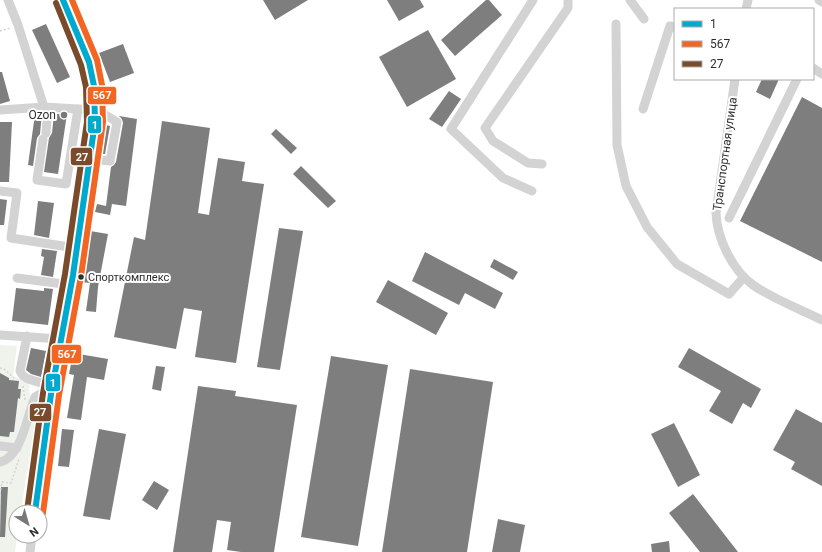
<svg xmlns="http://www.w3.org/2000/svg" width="822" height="552" font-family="Roboto,sans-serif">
<rect width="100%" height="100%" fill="#fff"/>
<polygon fill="#f0f3ec" points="0,345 17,346 13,376 29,382 30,401 38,405 40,408 26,478 21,512 16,512 16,536 17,536 15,552 0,552"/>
<g fill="#7e7e7e">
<polygon points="263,0 308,0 275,20"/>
<polygon points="387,0 420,0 424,7 399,21"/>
<polygon points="486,0 489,0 502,15 455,56 441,40"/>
<polygon points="46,24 70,77 57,83 32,30"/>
<polygon points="428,30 456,79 407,107 379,57"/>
<polygon points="123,44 134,73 110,82 99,53"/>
<polygon points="0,72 2,72 10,101 0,104"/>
<polygon points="762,79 779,79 770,99 756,92"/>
<polygon points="449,91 461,99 442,127 429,119"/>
<polygon points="802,97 822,108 822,262 740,221"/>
<polygon points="42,113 40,134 37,138 33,166 28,165 35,114"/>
<polygon points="54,114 67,114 58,174 44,172 49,138 52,133"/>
<polygon points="119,116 137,119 126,206 112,204 110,215 95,212 97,204 106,206 111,167 114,165 116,162 123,123 122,119"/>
<polygon points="162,121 210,128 198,213 209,215 218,158 245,162 242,181 264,184 236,363 195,357 202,311 184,308 176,349 114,337 134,237 145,240"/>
<polygon points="0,122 12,122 9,182 0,182"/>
<polygon points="105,125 110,126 105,154 101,154"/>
<polygon points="276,129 297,148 291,154 271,134"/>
<polygon points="301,166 336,201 328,208 293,174"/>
<polygon points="0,199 7,200 4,225 0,225"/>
<polygon points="38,201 54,203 49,238 34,235"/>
<polygon points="279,228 303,231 280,370 257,367"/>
<polygon points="90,231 108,234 98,287 96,312 86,311 90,283 81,282"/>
<polygon points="42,249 57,251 53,277 41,275 44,257 41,256"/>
<polygon points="425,252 503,293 495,309 465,293 459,305 412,281"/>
<polygon points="494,259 518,272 513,280 490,267"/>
<polygon points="388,280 448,313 436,335 376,302"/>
<polygon points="16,288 44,291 44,288 53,289 48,325 12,321"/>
<polygon points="31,348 46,351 41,377 31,374 26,370"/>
<polygon points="689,348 761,389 751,408 743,403 732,424 709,411 721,391 678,367"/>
<polygon points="73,353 108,359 104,380 87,377 81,420 67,418 74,375 69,374"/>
<polygon points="331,356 388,365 358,546 301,537"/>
<polygon points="156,366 165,367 161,391 152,389"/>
<polygon points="410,369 493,382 467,552 382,552"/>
<polygon points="0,373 9,378 9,380 19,381 18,389 21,389 20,399 18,398 14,432 10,432 9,437 0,436"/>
<polygon points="198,386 236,391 235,396 297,405 274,552 241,552 227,550 231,522 217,520 212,552 173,552"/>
<polygon points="796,409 822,423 822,486 791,469 795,462 773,450"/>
<polygon points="674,423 700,475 678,487 651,434"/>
<polygon points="62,429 74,430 69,467 58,466"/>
<polygon points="99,429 126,434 110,520 83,516"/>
<polygon points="154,481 169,490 157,510 142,500"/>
<polygon points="1,487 8,487 5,537 0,537"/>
<polygon points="693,494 738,552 700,552 669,513"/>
<polygon points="498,519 525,525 520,552 492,552"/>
<polygon points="669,541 670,552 652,552 651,544"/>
</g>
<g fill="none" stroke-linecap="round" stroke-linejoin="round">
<g stroke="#d3d3d3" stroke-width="1.5" stroke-dasharray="2 2" stroke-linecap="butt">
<polyline points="0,31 10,28"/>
<polygon points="58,293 75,296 62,360 50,358 51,347 49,346"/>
<polyline points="0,368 4,369 14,378"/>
<polyline points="23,386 25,400"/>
<polyline points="0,494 2,482 11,483 19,459"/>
</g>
<g stroke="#d3d3d3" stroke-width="9">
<polyline points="8,0 18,25 44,107 94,110"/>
<polyline points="630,0 644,19"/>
<polyline points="819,0 822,2"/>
<polyline points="746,9 748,0"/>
<polyline points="616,24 617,145 626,186 647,227 677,264 729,294 744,277"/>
<polyline points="813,68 822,74"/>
<path d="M735 79 716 213C717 238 732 270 753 285 773 299 800 309 822 320"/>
<polyline points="643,109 670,26 675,27"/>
<polyline points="0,110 44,107"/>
<polyline points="46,133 48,108"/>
<polyline points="43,139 37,180 66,184 78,109"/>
<polyline points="89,159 110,161 117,122 94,108"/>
<polyline points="542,164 528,163 493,141 485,128 568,8 568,0"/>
<polyline points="0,191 17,193 11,238 76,248"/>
<polyline points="532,191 503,178 451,129 533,0"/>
<polyline points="729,218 797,79"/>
<polyline points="17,278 71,285"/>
<polyline points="0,335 60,339"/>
<path d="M27 336 20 371C24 380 33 380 41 383"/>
<polyline points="0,446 17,448"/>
<path d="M0 462C22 457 27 415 35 397L40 394H51"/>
<polyline points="35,512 51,394 73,275 95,122 94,86 92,74 89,62 63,0"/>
<polyline points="30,552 32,536"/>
</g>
<defs>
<polyline id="bus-1" points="35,512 51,394 73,275 95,122 94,86 89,62 63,0"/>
<polyline id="bus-2" points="43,513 59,395 81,276 103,122 102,85 97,60 72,0"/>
<polyline id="bus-3" points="27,511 43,393 65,274 87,122 86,87 81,65 56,3"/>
</defs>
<use href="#bus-1" stroke="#fff" stroke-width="9"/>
<use href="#bus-2" stroke="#fff" stroke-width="9"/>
<use href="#bus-3" stroke="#fff" stroke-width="9"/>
<use href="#bus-1" stroke="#00a9ce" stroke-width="6"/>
<use href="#bus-2" stroke="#f26522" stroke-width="6"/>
<use href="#bus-3" stroke="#7a4b2a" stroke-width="6"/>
</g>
<circle fill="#777" stroke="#fff" stroke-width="1.5" cx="64" cy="115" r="4"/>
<circle fill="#2e2e2e" stroke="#fff" stroke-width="1.5" cx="81" cy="277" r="3.5"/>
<g text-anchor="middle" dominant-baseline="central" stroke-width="4" stroke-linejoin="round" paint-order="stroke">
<g font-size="11" fill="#2e2e2e" stroke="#fff" text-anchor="start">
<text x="88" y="277">Спорткомплекс</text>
</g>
<g font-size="12" fill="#2e2e2e" stroke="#fff" text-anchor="end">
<text x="56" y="115">Ozon</text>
</g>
<g font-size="12" fill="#2e2e2e" stroke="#fff">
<text transform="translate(725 154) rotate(-82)">Транспортная улица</text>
</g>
</g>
<g stroke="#fff" stroke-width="1.5">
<rect x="87" y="86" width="30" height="19" rx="4" fill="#f26522"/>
<rect x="87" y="115" width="15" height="19" rx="4" fill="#00a9ce"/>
<rect x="70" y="147" width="23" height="19" rx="4" fill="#7a4b2a"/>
<rect x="51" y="344" width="31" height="20" rx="4" fill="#f26522"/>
<rect x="45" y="373" width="16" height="19" rx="4" fill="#00a9ce"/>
<rect x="29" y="403" width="23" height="19" rx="4" fill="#7a4b2a"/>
</g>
<g font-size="11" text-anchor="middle" font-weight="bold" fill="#fff">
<text x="102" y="99">567</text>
<text x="95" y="129">1</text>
<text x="82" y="161">27</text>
<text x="67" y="358">567</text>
<text x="53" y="387">1</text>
<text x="40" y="416">27</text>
</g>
<rect x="674" y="8" width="140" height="72" fill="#ffffff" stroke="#ababab"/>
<rect x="682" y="21" width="20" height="6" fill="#00a9ce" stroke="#ababab"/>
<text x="710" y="28" font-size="12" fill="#2e2e2e">1</text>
<rect x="682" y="41" width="20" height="6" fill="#f26522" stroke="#ababab"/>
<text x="710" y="48" font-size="12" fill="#2e2e2e">567</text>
<rect x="682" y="61" width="20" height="6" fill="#7a4b2a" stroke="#ababab"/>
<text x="710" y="68" font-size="12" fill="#2e2e2e">27</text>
<g transform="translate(28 524) rotate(143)"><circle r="19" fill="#ffffff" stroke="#ababab"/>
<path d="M0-3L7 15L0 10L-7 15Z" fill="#777777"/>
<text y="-6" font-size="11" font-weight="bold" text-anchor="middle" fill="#2e2e2e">N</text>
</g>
</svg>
